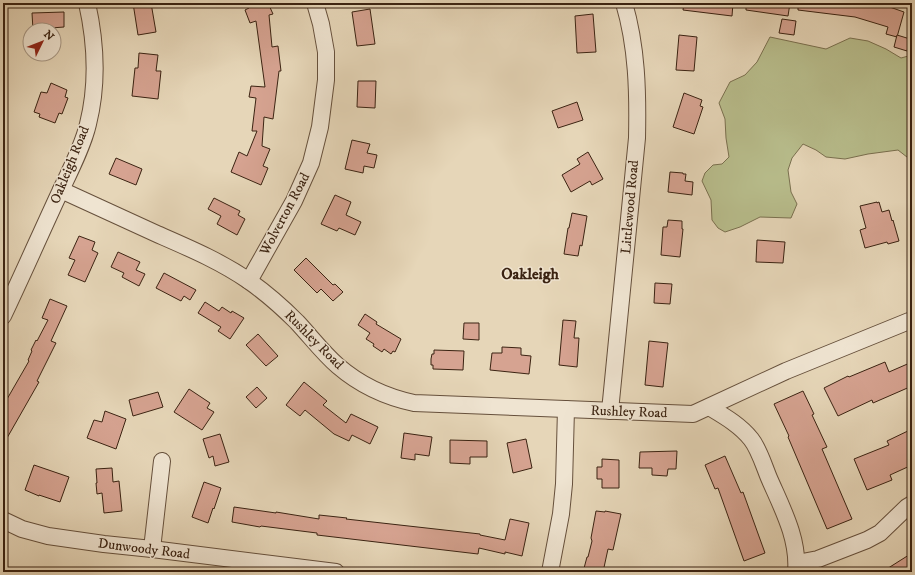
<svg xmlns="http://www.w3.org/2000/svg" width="915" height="575" font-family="'IM FELL DW Pica',serif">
<rect width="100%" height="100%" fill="#e6d6b8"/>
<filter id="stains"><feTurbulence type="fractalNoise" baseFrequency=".005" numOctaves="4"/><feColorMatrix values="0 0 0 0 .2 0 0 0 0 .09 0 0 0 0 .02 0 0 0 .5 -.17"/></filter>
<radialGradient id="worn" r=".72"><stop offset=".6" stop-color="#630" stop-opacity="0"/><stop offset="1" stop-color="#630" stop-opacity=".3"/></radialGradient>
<polygon fill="#b8bd8c" stroke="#7a704f" points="770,37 826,49 850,38 868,41 886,49 901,58 912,55 912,161 898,150 868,154 845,159 826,157 816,150 803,144 792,158 788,170 791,192 797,204 791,218 760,217 740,227 725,232 718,228 712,220 711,200 702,181 705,173 713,165 722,164 729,157 726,138 725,119 719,103 730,82 745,75 757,62"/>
<g fill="#d6a391" stroke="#3b2312">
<polygon points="133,3 151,3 156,32 138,35"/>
<polygon points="247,3 268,3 273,14 269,15 272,47 278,46 281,71 279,71 273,119 264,117 262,146 270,149 263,166 268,168 261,185 231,172 239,152 247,156 257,131 252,131 256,98 249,97 251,86 265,87 256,21 250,23 245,10 249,8"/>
<polygon points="684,3 733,3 732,16 683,10"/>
<polygon points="746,3 790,3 788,16 746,10"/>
<polygon points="798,3 885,3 884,5 904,12 897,37 886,34 888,27 855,17 798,10"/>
<polygon points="370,9 375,44 357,46 352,12"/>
<polygon points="64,12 64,27 51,28 51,30 33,30 32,13"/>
<polygon points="593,14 596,52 577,53 575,16"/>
<polygon points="782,19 796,21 794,35 779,33"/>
<polygon points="679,35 697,37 694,71 676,70"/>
<polygon points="897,35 910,39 907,51 894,47"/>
<polygon points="139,53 158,55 156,71 161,71 158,99 132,96 135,68 138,68"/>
<polygon points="358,81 376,81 375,108 357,107"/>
<polygon points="51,83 67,90 65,97 68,98 62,114 59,113 55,123 39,117 40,114 34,112 41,92 47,93"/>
<polygon points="684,93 702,100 700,106 703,107 694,134 673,127"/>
<polygon points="577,102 583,120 558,128 552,111"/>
<polygon points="352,140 370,144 367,153 377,155 374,168 364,166 363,173 345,169"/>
<polygon points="588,152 603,179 592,185 590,181 571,192 562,175 580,164 577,159"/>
<polygon points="116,158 142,169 136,185 109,174"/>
<polygon points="670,172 683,173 683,174 686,174 685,181 693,182 692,195 668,192"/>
<polygon points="335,195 351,202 346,215 361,222 355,235 339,228 337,231 321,224"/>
<polygon points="214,198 240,211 238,215 245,219 237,235 217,224 221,216 208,209"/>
<polygon points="877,202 877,203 879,202 882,212 889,210 892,221 893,220 899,241 888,244 887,242 865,248 860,230 866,228 860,206"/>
<polygon points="572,213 587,216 582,246 580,245 578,256 564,254 568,228 569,228"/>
<polygon points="668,220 682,221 682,229 683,229 680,257 661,255 663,227 667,227"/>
<polygon points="79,236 95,242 92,250 98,253 85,282 68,275 75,260 69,258"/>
<polygon points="757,240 785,242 783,263 756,262"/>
<polygon points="118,252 140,262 136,270 145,274 139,286 122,277 124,273 111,267"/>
<polygon points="306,258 333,285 335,284 343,292 333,301 321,289 317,293 294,270"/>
<polygon points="164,273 196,290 190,300 184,296 181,301 156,288"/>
<polygon points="655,283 672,284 670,304 654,303"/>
<polygon points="50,299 67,306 51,341 56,343 37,381 39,382 3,445 3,406 29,361 28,360 32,351 31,350 36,340 37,341 48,320 42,318"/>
<polygon points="205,302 219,311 222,307 231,313 232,311 244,318 230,339 218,331 221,327 198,313"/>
<polygon points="365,314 377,322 376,324 401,339 395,352 393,351 391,354 384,349 382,352 373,346 374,344 366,339 370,333 358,325"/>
<polygon points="563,320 576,321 574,338 579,338 577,367 559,365"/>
<polygon points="464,323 479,323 479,340 463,339"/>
<polygon points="258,334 278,356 266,366 246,345"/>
<polygon points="649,341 668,343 663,387 645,385"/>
<polygon points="502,347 521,348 521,355 531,356 529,374 490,370 492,353 502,353"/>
<polygon points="434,350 464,351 463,370 433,369 433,365 431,365 431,359 432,354 434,354"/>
<polygon points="885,362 889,372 912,362 912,386 873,403 872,400 838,416 824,388 848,376 849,377"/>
<polygon points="304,382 327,401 323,405 346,423 351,414 378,427 370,444 352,435 349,441 334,434 305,410 300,416 286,405"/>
<polygon points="257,387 267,398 256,408 246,397"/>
<polygon points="189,389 210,403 207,408 214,412 202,430 174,412"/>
<polygon points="803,391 814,414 812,415 827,447 822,449 852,519 827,529 788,437 789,436 774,404"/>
<polygon points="158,392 163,407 133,416 129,400"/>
<polygon points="105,411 126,419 116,449 87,438 94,420 102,422"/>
<polygon points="912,429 912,465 890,475 892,480 867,490 854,459 889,445 887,441"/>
<polygon points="404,433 432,437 429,456 415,454 415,460 401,458"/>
<polygon points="220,434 229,462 215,466 213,456 209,458 203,439"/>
<polygon points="526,439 532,468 513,473 507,443"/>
<polygon points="450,440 487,441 487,457 470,457 470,464 450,463"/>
<polygon points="677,451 676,469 668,469 667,476 652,475 652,468 639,468 640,452"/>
<polygon points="725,456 741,493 743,492 765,553 744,561 718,488 715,489 705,465"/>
<polygon points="602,459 619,460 619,488 602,488 602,479 597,479 597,467 602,467"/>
<polygon points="34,465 69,477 60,502 39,495 39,496 25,490"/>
<polygon points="112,468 113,482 119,481 122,511 104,513 102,493 97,494 96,483 97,483 96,469"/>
<polygon points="204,482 221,488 214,509 213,508 208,523 192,517"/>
<polygon points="234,507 276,513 276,512 319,519 319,515 347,518 346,519 480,534 480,535 505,540 510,519 529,523 522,556 505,552 505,554 479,548 478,554 317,535 317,533 261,526 260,527 232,522"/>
<polygon points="596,511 605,512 605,511 621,514 613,550 608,549 603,572 583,572 587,557 588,557 592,541 591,538"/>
<polygon points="912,553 912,572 882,572"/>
</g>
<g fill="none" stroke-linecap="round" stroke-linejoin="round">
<defs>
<g id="street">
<path d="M61 190C93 205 125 219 157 234 189 248 220 261 249 281 266 293 282 307 297 322 311 337 323 353 338 366 360 385 386 397 414 403L693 414 786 371 909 321"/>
<polyline points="249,281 294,201 311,163 320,127 326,80 326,52 321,24 315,3"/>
<path d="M3 316C22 276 40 235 59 194 69 173 83 146 88 124 98 84 96 43 87 3"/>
<path d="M709 407C724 416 740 425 751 439 759 449 764 466 769 478 782 508 799 539 796 572"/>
<path d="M610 411 637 138C638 92 637 47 624 3"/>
<polyline points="3,520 22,529 48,536 104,544 152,549 336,572"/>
<polyline points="152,549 162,461"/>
<polyline points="797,563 818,559 867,540 880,533 907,507 912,504"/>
<polyline points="550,572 561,514 564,484 566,409"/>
</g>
</defs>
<use href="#street" stroke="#66503c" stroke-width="18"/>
<use href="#street" stroke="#efe4d1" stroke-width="16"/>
</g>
<g text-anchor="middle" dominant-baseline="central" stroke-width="3" stroke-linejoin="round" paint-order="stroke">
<g font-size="14" fill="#3b2312" stroke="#efe4d1">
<text transform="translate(70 165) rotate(-68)">Oakleigh Road</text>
<text transform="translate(630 207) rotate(-85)">Littlewood Road</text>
<text transform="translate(285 214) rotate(-62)">Wolverton Road</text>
<text transform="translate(314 340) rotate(45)">Rushley Road</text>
<text transform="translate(629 412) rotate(2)">Rushley Road</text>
<text transform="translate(144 549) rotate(7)">Dunwoody Road</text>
</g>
<g font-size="16" font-weight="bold" fill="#3b2312" stroke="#efe4d1">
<text x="530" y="274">Oakleigh</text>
</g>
</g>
<rect width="915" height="575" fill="none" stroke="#e6d6b8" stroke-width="16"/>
<rect x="4" y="4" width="907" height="567" fill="none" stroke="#3b2312" stroke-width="2"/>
<rect x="8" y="8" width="899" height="559" fill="none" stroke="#3b2312"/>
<g transform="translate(42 42) rotate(47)"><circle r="19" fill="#efe4d1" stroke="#a79785"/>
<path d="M0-3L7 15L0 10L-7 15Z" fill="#8f2418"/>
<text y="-6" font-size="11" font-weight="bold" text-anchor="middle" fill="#3b2312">N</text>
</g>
<rect width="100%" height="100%" filter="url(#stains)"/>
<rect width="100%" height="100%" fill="url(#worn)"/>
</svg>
